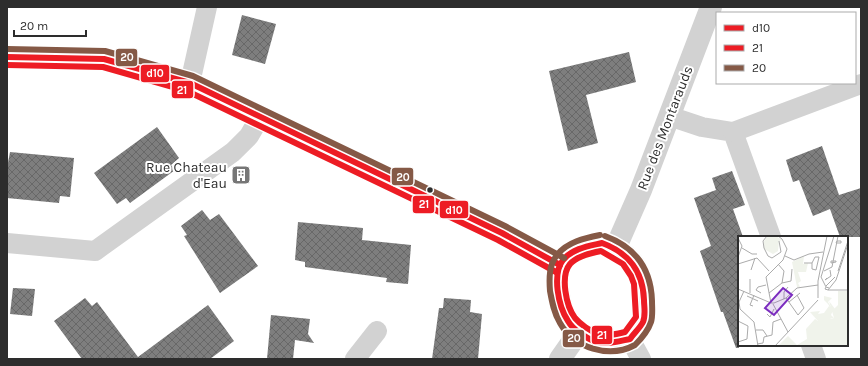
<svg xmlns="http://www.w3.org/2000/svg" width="868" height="366" font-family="Karla,sans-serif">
<defs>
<pattern id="building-cross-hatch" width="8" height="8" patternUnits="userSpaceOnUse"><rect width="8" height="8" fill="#7e7e7e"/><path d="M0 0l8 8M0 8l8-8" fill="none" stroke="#686868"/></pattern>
</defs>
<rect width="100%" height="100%" fill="#fff"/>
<g fill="url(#building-cross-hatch)">
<polygon points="242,15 276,24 265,64 232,55"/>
<polygon points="629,52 636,82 586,95 598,143 568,151 549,71"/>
<polygon points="157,127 179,158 171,165 175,170 130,203 126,198 117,204 94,173"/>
<polygon points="822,146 839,195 861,188 861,237 840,237 830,209 813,216 799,180 793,182 786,160"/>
<polygon points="10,152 74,158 70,197 60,196 59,203 7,198 7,168"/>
<polygon points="732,171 745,205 733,209 743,237 739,237 739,348 736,348 723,312 721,312 700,251 711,246 694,198 716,190 712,178"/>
<polygon points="202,210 210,220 219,214 258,266 220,293 184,236 187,235 181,226"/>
<polygon points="298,222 363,228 362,240 411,245 408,284 386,282 387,278 305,267 305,262 295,260"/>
<polygon points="13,288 35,289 32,316 10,314"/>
<polygon points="85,298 92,306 97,302 138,357 208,305 234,341 210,359 82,359 54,321"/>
<polygon points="444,298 471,300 470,312 482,314 478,359 432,359 439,308 443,308"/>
<polygon points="271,315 310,319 308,334 314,343 295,340 293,359 267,359"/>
</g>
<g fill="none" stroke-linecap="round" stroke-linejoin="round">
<g stroke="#d2d2d2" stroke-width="20">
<polyline points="7,57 104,59 190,83 502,233 560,265"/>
<polyline points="190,83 207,7"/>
<polyline points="669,116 702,127 733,132 771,237"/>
<polyline points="733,132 861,84"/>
<polyline points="7,243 95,251 233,152 249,136 260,117"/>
<polyline points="630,339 641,359"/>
<polyline points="811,345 816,359"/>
<polyline points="355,359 377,331"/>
</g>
<g stroke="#d2d2d2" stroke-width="22">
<path d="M602 243C631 252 645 272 644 303 644 308 645 316 643 321 640 327 634 333 630 339 619 341 607 345 596 342 587 338 572 328 567 320 560 309 554 277 560 265 567 250 587 246 602 243Z"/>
<polyline points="616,247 641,190 711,7"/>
<polyline points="560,359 579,332"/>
</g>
<defs>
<g id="bus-1">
<polyline points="7,57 104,59 190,83 502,233 560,265"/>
<path d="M602 243C629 253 643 271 644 300 644 307 646 315 643 322 640 328 634 333 630 339 620 341 607 345 597 342 587 339 573 330 568 321 558 306 552 274 563 260 573 248 589 246 602 243Z"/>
</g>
<g id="bus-2">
<polyline points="7,65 103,67 187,91 498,240 556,272"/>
<path d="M601 251 623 264 631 276 634 284 636 317 625 332C617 334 606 337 598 334 590 331 580 324 575 318 566 306 560 276 570 264 577 256 591 253 601 251Z"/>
</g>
<g id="bus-3">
<polyline points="7,49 105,51 193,76 505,226 564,258"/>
<path d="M600 235C585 238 567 242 557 255 549 265 549 278 550 291 552 302 554 313 560 323 574 348 609 359 635 345 641 339 648 331 651 322 653 316 652 308 652 301 651 268 635 247 605 236"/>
</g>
</defs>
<use href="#bus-1" stroke="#fff" stroke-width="9"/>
<use href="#bus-2" stroke="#fff" stroke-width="9"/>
<use href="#bus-3" stroke="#fff" stroke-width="9"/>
<use href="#bus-1" stroke="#ed1c24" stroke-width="6"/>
<use href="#bus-2" stroke="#ed1c24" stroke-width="6"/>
<use href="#bus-3" stroke="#855946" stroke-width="6"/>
</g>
<defs>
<symbol id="building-square" viewBox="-11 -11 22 22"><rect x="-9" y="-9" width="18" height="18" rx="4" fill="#767676" stroke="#fff"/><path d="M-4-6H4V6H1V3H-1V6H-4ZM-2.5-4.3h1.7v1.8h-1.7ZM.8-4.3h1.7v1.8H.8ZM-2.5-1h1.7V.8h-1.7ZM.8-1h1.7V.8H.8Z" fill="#fff"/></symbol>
</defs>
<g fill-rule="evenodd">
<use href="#building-square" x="230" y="164" width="22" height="22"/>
</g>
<circle fill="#2d2d2d" stroke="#fff" stroke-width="1.5" cx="430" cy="190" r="3.5"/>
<g text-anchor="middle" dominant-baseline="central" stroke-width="4" stroke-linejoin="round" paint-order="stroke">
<g font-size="14" fill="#2d2d2d" stroke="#fff">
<text transform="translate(665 128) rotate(-69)">Rue des Montarauds</text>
</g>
<g font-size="14" fill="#2d2d2d" stroke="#fff" text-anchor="end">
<text x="227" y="167">Rue Chateau<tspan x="227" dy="16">d'Eau</tspan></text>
</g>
</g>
<g transform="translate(738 236)">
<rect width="110" height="110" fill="#fff"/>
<path d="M66 20 65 28 70 27 68 36H60L63 45 60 47 62 51H59L54 26ZM100 55H110V76L103 82 96 73 100 69ZM86 60 94 62 90 66 95 74 93 79 96 82 80 85 72 76 82 75 80 78 86 77 91 70 93 73 90 68 86 64Z" fill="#f0f3eb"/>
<path d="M30 0H38L44 4 41 5 40 15 35 18 26 13V5ZM91 65 103 81 110 76V110H40L50 100 59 109 69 103 68 93 77 83 80 85 88 79 93 83 96 82Z" fill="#f0f3eb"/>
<path fill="none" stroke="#ababab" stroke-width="1" d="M29 0 25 5 26 12 30 20 34 22M0 2 4 10 0 21M99 5H103V7H98ZM4 12 14 18H19M47 20 56 24 71 18 85 16M34 22 43 16 41 5M93 25H98V26L93 27ZM66 27H74L77 21H81L78 34 74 33V27M0 28 19 22 31 35M13 34 17 22M86 35 94 31 100 0M100 35 110 5M89 42 87 44 93 40 92 34M44 47 53 45 54 33M88 50 97 41M88 51 83 41 96 0M91 52 88 51 87 53 90 54 98 44 110 8M0 53 33 67M90 54H110M6 55 1 66 2 73 16 86 20 110M12 57V43M23 57 18 54 20 51 28 49M31 57 44 47 46 35 40 28M9 60 20 65M48 62 60 79 66 72 59 59M80 62V45L89 0M46 63V56L50 51M51 66 62 57M36 67H33L28 41 45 24 49 13 44 3 40 0M36 67 48 62 59 52 80 49M35 68 50 96M15 70 12 69 16 59M29 78 32 81 36 73M0 85 10 90 9 103 0 106M18 94H25L29 100M19 108 25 107 26 101 34 99 35 86 43 83M37 110 80 64"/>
<path fill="#7b2cbf" fill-opacity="0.15" stroke="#7b2cbf" stroke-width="2" d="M45 52 54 59 36 79 27 72Z"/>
<rect width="110" height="110" fill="none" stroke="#2d2d2d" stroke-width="2"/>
</g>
<g stroke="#fff" stroke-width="1.5">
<rect x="115" y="48" width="23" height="19" rx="4" fill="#855946"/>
<rect x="140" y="64" width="30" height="19" rx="4" fill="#ed1c24"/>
<rect x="171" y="80" width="23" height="19" rx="4" fill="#ed1c24"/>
<rect x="391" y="167" width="23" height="19" rx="4" fill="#855946"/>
<rect x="412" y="195" width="23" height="19" rx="4" fill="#ed1c24"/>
<rect x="439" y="200" width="30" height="19" rx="4" fill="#ed1c24"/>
<rect x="591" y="325" width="22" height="20" rx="4" fill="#ed1c24"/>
<rect x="562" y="329" width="23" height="19" rx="4" fill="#855946"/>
</g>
<g font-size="11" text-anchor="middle" font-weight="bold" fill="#fff">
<text x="127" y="61">20</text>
<text x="155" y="77">d10</text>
<text x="182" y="94">21</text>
<text x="403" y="181">20</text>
<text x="424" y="208">21</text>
<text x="454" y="214">d10</text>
<text x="602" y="339">21</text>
<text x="574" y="342">20</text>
</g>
<rect width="868" height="366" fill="none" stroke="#2d2d2d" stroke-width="16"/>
<rect x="716" y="12" width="140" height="72" fill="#ffffff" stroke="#ababab"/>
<rect x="724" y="25" width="20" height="6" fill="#ed1c24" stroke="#ababab"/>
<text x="752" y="32" font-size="12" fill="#2d2d2d">d10</text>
<rect x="724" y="45" width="20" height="6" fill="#ed1c24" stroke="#ababab"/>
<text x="752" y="52" font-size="12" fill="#2d2d2d">21</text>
<rect x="724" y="65" width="20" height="6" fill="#855946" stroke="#ababab"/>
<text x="752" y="72" font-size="12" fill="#2d2d2d">20</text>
<path d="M14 30v6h72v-6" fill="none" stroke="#2d2d2d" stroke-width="2"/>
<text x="20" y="30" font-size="12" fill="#2d2d2d" stroke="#ffffff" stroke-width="3" paint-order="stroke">20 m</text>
</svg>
